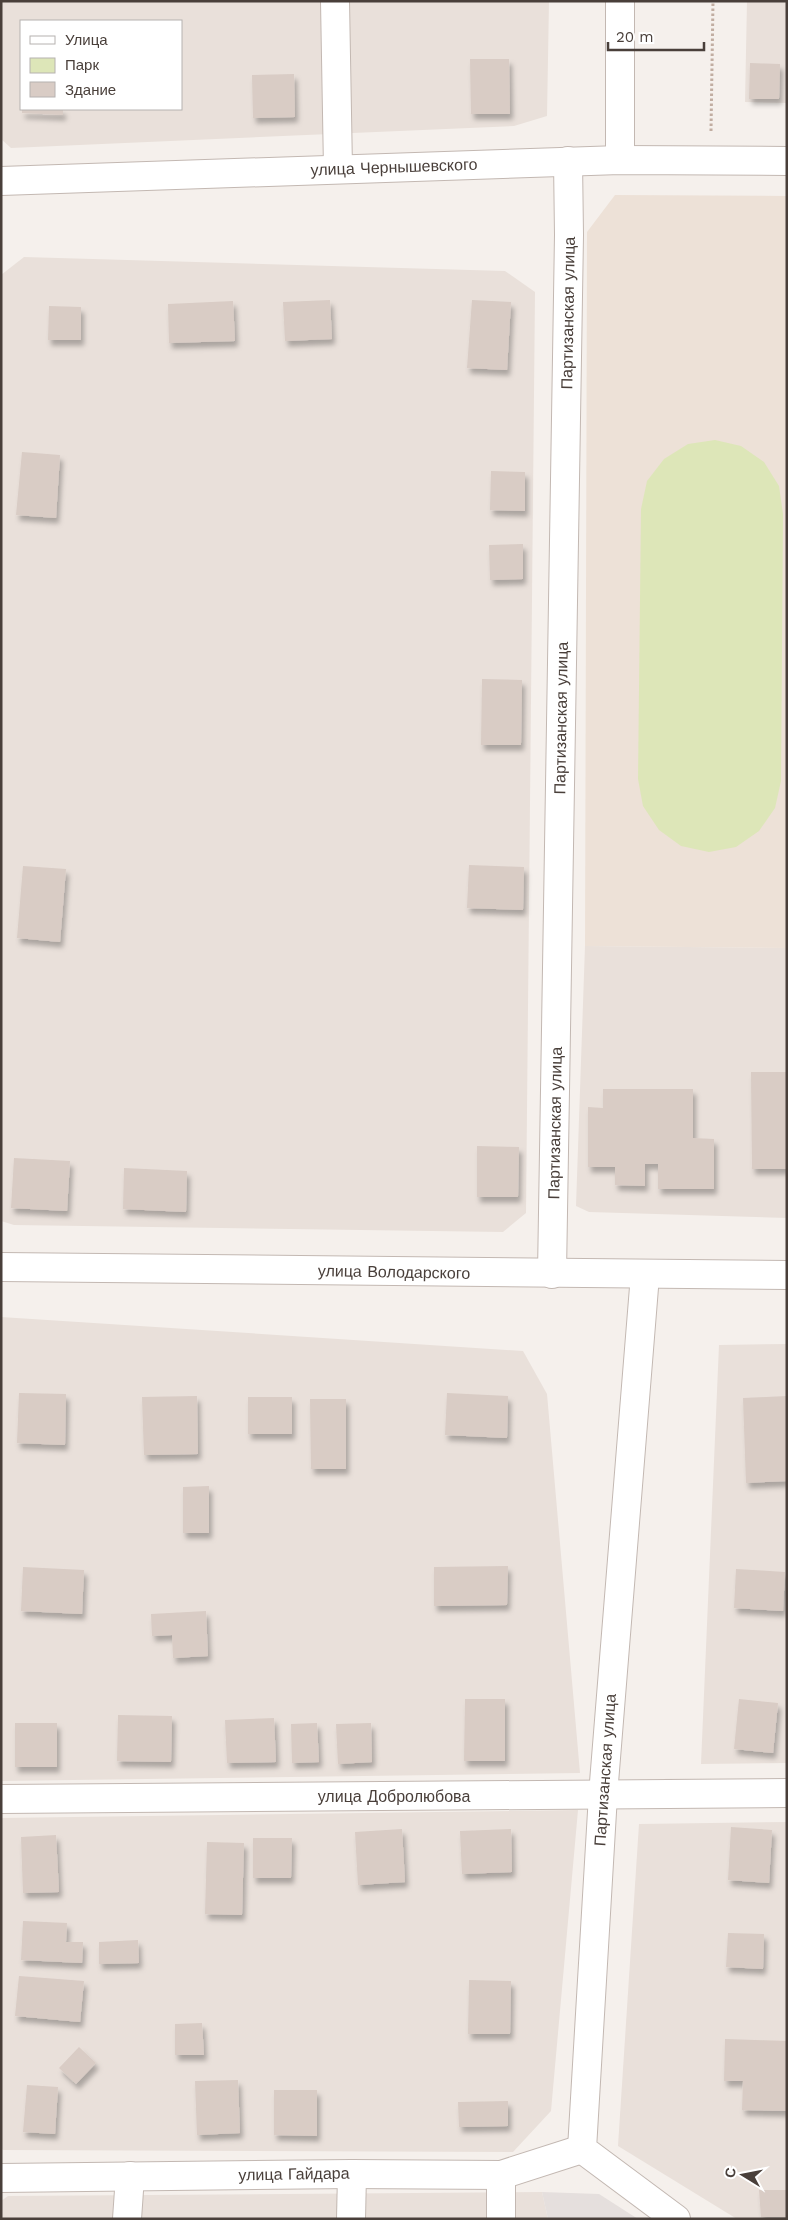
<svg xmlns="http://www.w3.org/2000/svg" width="788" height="2220" font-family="'Work Sans',sans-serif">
<defs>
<filter id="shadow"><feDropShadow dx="3" dy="5.5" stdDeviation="2.5" flood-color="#0004"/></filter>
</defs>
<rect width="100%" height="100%" fill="#f5f0ec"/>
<g fill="#e9e0da" fill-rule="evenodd">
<path d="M1 1H549L547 116 514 126 11 148 1 139ZM21 21H181V109H21Z"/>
<polygon points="747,1 787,1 787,103 745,102"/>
<polygon points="24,257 505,271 535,292 526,1213 503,1232 14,1225 1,1221 1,275"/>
<polygon points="585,946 787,948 787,1218 589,1212 576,1206"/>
<polygon points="1,1317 523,1351 547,1394 580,1773 1,1781"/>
<polygon points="787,1344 787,1763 701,1764 719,1345"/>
<polygon points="578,1810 551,2111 513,2152 3,2150 1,2148 1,1818"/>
<polygon points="787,1822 787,2219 737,2219 618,2146 639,1824"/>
<polygon points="542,2192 548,2219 1,2219 1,2201 8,2196"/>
</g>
<polygon fill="#e5dfdd" points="542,2192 599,2194 638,2219 548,2219"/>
<polygon fill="#ede1d7" points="615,195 787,196 787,948 585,946 587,232"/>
<polygon fill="#dde6b8" points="715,440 741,446 764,462 779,486 783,514 781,781 775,808 759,831 736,847 709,852 681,846 659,830 643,806 638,779 641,509 647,481 664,459 688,444"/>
<g fill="#d9ccc5" filter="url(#shadow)">
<polygon points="470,59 509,59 510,114 471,114"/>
<polygon points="750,63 780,64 779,99 749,99"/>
<polygon points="294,74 295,117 253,118 252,75"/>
<polygon points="22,109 63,109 63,115 22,113"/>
<polygon points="330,300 332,339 285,341 283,302"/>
<polygon points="472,300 511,302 507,370 467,368"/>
<polygon points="233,301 235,341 169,343 168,304"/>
<polygon points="49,306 81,307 81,340 48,340"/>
<polygon points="22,452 60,455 56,518 16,515"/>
<polygon points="491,471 525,472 525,511 490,510"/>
<polygon points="523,544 523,579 490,580 489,545"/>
<polygon points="482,679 522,680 521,745 481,745"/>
<polygon points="469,865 524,867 523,910 467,908"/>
<polygon points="23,866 66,869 60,942 17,938"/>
<polygon points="751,1072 787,1072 787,1169 752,1169"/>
<polygon points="603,1089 693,1089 693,1138 714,1139 714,1189 658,1189 658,1164 645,1164 645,1186 615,1185 615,1167 588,1167 588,1107 603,1108"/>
<polygon points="477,1146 519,1147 518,1197 477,1197"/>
<polygon points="14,1158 70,1161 67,1211 11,1208"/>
<polygon points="124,1168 187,1171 186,1212 123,1209"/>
<polygon points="19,1393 66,1394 65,1445 17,1443"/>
<polygon points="447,1393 508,1396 507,1438 445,1435"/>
<polygon points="197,1396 198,1454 144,1455 142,1397"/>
<polygon points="787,1396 787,1481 746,1483 743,1398"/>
<rect x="248" y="1397" width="44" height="37"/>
<polygon points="310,1399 346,1399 346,1469 311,1469"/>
<polygon points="209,1486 209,1533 183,1533 183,1487"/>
<polygon points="508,1566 507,1605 434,1606 434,1567"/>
<polygon points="23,1567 84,1570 82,1614 21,1611"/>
<polygon points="736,1569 785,1572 783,1611 734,1608"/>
<polygon points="206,1611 208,1656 173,1658 172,1635 152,1636 151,1614"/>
<polygon points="465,1699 505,1699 505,1761 464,1761"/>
<polygon points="739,1699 778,1703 773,1753 734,1749"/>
<polygon points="118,1715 172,1716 171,1762 117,1761"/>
<polygon points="274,1718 276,1762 227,1763 225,1720"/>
<rect x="15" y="1723" width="42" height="44"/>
<polygon points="317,1723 319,1762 292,1763 291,1724"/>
<polygon points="371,1723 372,1762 338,1764 336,1724"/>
<polygon points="731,1827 772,1830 769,1883 728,1880"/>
<polygon points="402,1829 405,1882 358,1885 355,1832"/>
<polygon points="511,1829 512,1872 462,1874 460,1831"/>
<polygon points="56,1835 59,1892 23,1893 21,1837"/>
<polygon points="253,1838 292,1838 291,1878 253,1878"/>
<polygon points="207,1842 244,1843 242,1915 205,1914"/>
<polygon points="23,1921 67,1923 66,1942 83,1942 82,1963 21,1960"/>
<polygon points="728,1933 764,1934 763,1969 726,1967"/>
<polygon points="138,1940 139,1963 99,1964 99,1942"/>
<polygon points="19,1976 84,1981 80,2022 15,2016"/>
<polygon points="469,1980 511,1981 510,2034 468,2034"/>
<polygon points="202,2023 204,2055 175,2055 175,2024"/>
<polygon points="725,2039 787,2041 787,2111 742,2110 743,2081 724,2081"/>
<polygon points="79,2047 96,2063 76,2084 59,2068"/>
<polygon points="238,2080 240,2133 197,2135 195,2081"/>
<polygon points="27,2085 58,2087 55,2134 23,2132"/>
<polygon points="274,2090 317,2090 317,2136 274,2135"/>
<polygon points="508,2101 508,2126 459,2127 458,2102"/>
<polygon points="759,2190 787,2190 787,2217 761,2217"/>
</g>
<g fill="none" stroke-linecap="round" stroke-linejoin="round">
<defs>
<g id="minor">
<polyline points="335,1 338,169"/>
<polyline points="620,1 620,160"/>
<polyline points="1,181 620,160 787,161"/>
<polyline points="1,1267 787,1275"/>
<polyline points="552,1274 569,235 568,161"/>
<polyline points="645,1275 603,1795 582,2149 676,2219"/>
<polyline points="1,1799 787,1793"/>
<polyline points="501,2175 501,2219"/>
<polyline points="1,2178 352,2174 501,2175 582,2149"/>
<polyline points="127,2219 130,2176"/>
<polyline points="351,2219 352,2174"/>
</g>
</defs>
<use href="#minor" stroke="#c3b8b2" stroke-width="30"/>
<polyline stroke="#c1ada1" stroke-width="3" stroke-dasharray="2.5 2.5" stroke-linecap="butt" points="711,131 713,1"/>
<use href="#minor" stroke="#fff" stroke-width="28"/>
</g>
<g text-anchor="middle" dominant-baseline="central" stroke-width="4" stroke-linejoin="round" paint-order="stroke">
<g font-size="16" fill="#493f3a" stroke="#fff">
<text transform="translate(394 167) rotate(-2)">улица Чернышевского</text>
<text transform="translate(568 313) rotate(-89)">Партизанская улица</text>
<text transform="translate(561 718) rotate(-89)">Партизанская улица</text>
<text transform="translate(555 1123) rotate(-89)">Партизанская улица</text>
<text transform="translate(394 1272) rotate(1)">улица Володарского</text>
<text transform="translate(605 1770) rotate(-86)">Партизанская улица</text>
<text x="394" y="1796">улица Добролюбова</text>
<text transform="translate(294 2174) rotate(-1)">улица Гайдара</text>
</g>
</g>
<rect width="788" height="2220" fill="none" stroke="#493f3a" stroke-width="5"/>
<rect x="20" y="20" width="162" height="90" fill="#ffffff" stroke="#b6b2b0"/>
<rect x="30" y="36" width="25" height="8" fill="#ffffff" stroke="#b6b2b0"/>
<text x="65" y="45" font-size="15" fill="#493f3a">Улица</text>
<rect x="30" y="58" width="25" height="15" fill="#dde6b8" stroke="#b6b2b0"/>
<text x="65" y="70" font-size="15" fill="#493f3a">Парк</text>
<rect x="30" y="82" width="25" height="15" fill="#d9ccc5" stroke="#b6b2b0"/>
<text x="65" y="95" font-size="15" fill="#493f3a">Здание</text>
<g transform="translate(743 2175) rotate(280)" stroke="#ffffff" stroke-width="4" paint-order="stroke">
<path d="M0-4L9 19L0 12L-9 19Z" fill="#493f3a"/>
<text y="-8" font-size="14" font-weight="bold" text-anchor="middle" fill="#493f3a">С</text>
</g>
<path d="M608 42v8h96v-8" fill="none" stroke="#493f3a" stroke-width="2.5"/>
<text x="616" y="42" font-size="15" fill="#493f3a" stroke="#ffffff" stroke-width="4" paint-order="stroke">20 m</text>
</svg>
